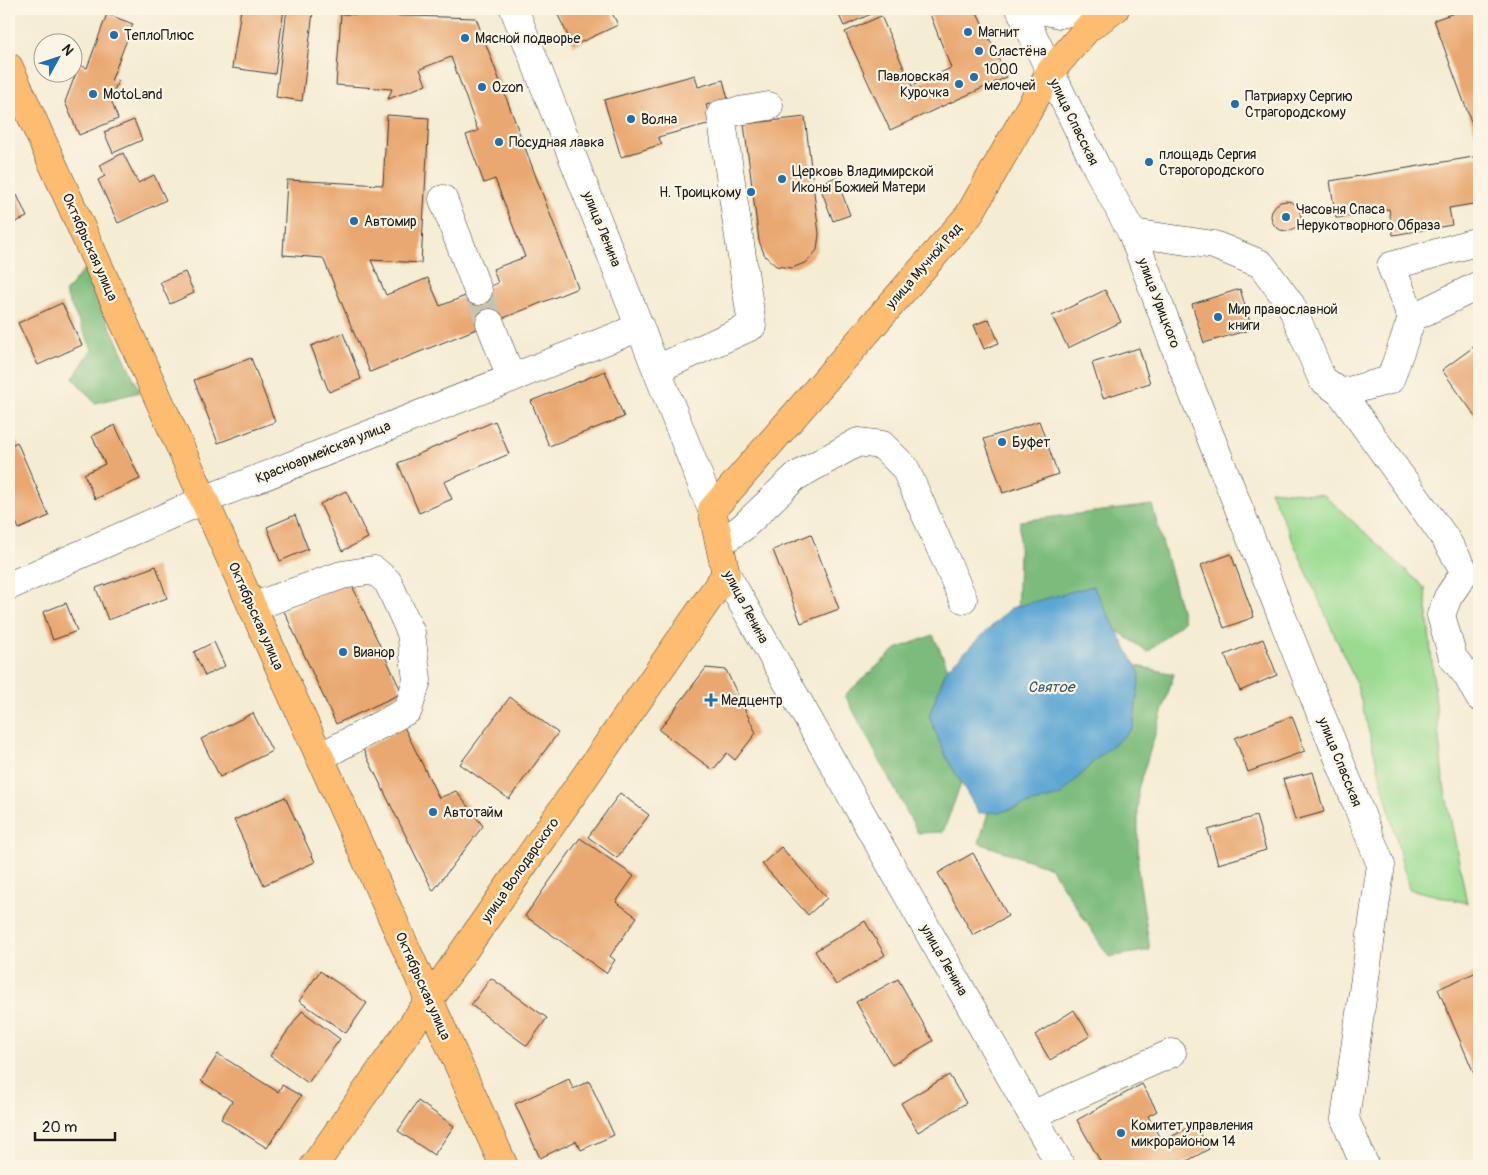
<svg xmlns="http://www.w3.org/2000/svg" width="1488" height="1175" font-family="Pangolin,sans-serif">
<rect width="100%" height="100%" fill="#fcf5e5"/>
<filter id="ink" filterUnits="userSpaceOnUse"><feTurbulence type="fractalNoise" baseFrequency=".02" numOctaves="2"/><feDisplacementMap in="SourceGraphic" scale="10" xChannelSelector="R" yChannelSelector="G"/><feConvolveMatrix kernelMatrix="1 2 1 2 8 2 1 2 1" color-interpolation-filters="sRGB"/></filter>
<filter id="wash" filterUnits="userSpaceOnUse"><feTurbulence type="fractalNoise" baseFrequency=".0096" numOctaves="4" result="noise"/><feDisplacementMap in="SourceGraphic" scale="20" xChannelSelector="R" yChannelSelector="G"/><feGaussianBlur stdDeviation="1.12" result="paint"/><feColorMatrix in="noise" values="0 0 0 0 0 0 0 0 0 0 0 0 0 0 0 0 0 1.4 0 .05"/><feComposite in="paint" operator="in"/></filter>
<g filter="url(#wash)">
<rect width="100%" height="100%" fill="#f4ecd3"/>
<polygon fill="#9adb91" stroke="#5b7c56" points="1270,490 1324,495 1425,588 1443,780 1467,903 1409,889 1357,685"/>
<g fill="#7bbb7b" stroke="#4c6c4c">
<polygon points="84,269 140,392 95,403 73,378 92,349 65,293"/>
<polygon points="1152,505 1184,621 1148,652 1083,607 1017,620 1020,521"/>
<polygon points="933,635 955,683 970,760 943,832 918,833 845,695 896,649"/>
<polygon points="1128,664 1174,674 1138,789 1138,871 1150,950 1109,957 1051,868 979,843 994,792"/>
</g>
<polygon fill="#5ca6d3" stroke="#3c6178" points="1093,586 1140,674 1133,728 1093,762 1061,795 1001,812 979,813 946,757 929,716 946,670 1011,608"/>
<g id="blocks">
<g fill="#e9a871">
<polygon points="241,9 284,9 275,74 232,68"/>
<polygon points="287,9 313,12 302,101 276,97"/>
<polygon points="555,9 610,9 618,25 573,46"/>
<polygon points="836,9 877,9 878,11 844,26"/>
<polygon points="928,9 980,9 976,10 1007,77 890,130 845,32 881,16 912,86 951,68"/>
<polygon points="1455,9 1479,9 1479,134 1476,135 1434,20 1457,12"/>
<polygon points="107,14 133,24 111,81 118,80 111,100 118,119 79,135 65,102 79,65 87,68"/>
<polygon points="341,14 476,18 578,288 370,372 323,258 283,255 287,180 383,185 387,115 429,118 421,263 371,260 386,295 428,278 440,306 498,283 493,269 525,257 495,179 484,183 466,135 478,131 451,57 420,69 426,85 388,99 392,89 336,85"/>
<polygon points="695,75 698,87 723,80 728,99 706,105 711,123 658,137 662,144 621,157 604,100"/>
<polygon points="805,117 819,234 817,250 807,262 792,268 776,266 765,256 759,241 744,124"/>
<polygon points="134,120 142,140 113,153 104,132"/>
<polygon points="123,153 138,183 154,175 166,200 118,223 98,180 105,176 100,165"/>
<polygon points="1479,156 1479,203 1449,208 1452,225 1393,235 1389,209 1336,218 1330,181"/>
<polygon points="836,177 850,215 833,221 819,184"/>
<polygon points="17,195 27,217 9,225 9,199"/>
<circle cx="1286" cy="216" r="15"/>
<polygon points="185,272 194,293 170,304 160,282"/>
<polygon points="1240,289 1252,329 1204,343 1192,304"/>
<polygon points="1105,290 1121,322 1068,348 1052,316"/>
<polygon points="62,303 82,345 38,365 18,323"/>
<polygon points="989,319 999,343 984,349 974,325"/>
<polygon points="343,333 361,379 329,392 311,346"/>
<polygon points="1479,343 1479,421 1442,370"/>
<polygon points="1139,348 1150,383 1103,398 1092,363"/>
<polygon points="251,358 275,422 218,443 194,380"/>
<polygon points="605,371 624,417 549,446 531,401"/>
<polygon points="495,421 509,454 444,482 452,499 419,513 398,463"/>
<polygon points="1039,421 1058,474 1003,493 984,439"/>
<polygon points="115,425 140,479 95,499 84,474 105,464 92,436"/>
<polygon points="17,442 49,516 19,529 9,505 9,446"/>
<polygon points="346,491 368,538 342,551 320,504"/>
<polygon points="295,515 308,549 280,561 267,527"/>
<polygon points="811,534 839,609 801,623 773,550"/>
<polygon points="1231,554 1254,617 1224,628 1201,565"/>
<polygon points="156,566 167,598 108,620 96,588"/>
<polygon points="350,581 402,693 336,724 284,611"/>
<polygon points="66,603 77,631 53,640 43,612"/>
<polygon points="1263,639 1277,675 1240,691 1225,655"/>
<polygon points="214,642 225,666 205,676 194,652"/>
<polygon points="706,668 726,670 756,733 735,760 727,753 713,770 659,730"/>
<polygon points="510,697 558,733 509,799 460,764"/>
<polygon points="253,713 272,751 220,777 201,739"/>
<polygon points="1292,716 1305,751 1248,772 1235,738"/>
<polygon points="404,727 439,798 456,791 483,826 433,891 363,749"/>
<polygon points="1313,772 1324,812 1295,820 1283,779"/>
<polygon points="620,793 649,815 617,858 588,837"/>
<polygon points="285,797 315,862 264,885 234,820"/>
<polygon points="1256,816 1266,850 1218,864 1208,830"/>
<polygon points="580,838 634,876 616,902 637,917 610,956 615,960 606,973 525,916"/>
<polygon points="781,847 827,898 808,915 762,864"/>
<polygon points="973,853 1008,916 973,935 938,873"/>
<polygon points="865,921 885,955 836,985 815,951"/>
<polygon points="320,971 367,1003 346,1033 299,1001"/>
<polygon points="1479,971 1479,1085 1438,989"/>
<polygon points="491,978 547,1018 527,1046 471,1005"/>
<polygon points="898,979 933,1041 892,1065 856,1002"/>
<polygon points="1074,1010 1090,1036 1050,1060 1035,1035"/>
<polygon points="302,1011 340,1039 308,1083 270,1056"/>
<polygon points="218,1054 278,1092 282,1085 301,1096 267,1148 221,1119 232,1101 201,1081"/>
<polygon points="949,1075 966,1103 918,1132 901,1103"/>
<polygon points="569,1079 573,1089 589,1081 614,1135 581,1150 576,1141 540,1158 515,1104"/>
<polygon points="1142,1084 1157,1111 1148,1116 1162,1142 1194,1124 1209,1149 1178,1166 1103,1166 1077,1120"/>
<polygon points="418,1101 454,1126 434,1155 398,1131"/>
</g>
</g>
</g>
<g filter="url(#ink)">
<use href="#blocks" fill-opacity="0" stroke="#3c3b37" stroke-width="1"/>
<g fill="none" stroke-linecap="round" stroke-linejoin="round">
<polyline stroke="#c9c2ae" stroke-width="28" stroke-dasharray="28 14" stroke-linecap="butt" points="478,291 490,323"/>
<defs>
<g id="minor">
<polyline points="514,9 712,510"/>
<polyline points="1020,9 1097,168 1132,233 1185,373 1381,865 1345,1119 1365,1166"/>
<polyline points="1037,9 1060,14 1084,9"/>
<polyline points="443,199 478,291"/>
<polyline points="1132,233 1214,245 1261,264 1291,305 1322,379 1341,393 1445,538 1465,572 1448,597 1441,615 1453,658 1467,675 1479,697"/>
<polyline points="1412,318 1391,266 1479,241"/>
<polyline points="490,323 511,378"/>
<polyline points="657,369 752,326 721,114 769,106"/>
<polyline points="1341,393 1390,380 1412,318 1479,285"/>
<polyline points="720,543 742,528 795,477 858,442 882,445 905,468 963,599"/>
<polyline points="726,574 1061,1166"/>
<polyline points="9,586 204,500 640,327"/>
<polyline points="252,607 342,575 374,570 388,582 411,633 417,680 408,710 320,757"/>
<polyline points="1032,1115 1172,1053"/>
</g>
<g id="major">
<polyline points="9,67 504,1166"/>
<polyline points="314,1166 726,574 712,510 969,215 1050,72 1087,29 1115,9"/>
</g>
</defs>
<use href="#minor" stroke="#3c3b37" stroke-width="29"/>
<use href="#major" stroke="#3c3b37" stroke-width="29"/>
<use href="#minor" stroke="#fff" stroke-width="28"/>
<use href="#major" stroke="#fdbc70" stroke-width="28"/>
</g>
</g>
<g fill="#1f6fb2" stroke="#fcf5e5" stroke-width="2">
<circle cx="968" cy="32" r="5"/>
<circle cx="114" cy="35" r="5"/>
<circle cx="465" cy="38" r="5"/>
<circle cx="979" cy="51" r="5"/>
<circle cx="974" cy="77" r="5"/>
<circle cx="959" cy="84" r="5"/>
<circle cx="482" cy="87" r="5"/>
<circle cx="93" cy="94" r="5"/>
<circle cx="1235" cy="104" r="5"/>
<circle cx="631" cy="119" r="5"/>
<circle cx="499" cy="142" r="5"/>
<circle cx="1149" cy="162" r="5"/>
<circle cx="782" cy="179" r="5"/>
<circle cx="751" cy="192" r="5"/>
<circle cx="1286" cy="217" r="5"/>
<circle cx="354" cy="221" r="5"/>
<circle cx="1218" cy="317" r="5"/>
<circle cx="1002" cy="442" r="5"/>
<circle cx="343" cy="652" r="5"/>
<path d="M708.5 692.5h5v5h5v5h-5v5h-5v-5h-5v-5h5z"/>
<circle cx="433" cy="812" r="5"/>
<circle cx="1121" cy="1133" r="5"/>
</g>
<g text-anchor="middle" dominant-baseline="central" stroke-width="4.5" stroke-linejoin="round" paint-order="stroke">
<g font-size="14" fill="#1c1c1c" stroke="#fcf5e5" text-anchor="start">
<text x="978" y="32">Магнит</text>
<text x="124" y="35">ТеплоПлюс</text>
<text x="475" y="38">Мясной подворье</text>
<text x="989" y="51">Сластёна</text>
<text x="984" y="69">1000<tspan x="984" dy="16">мелочей</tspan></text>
<text x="949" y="76" text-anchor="end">Павловская<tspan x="949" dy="16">Курочка</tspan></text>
<text x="492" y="87">Ozon</text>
<text x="103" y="94">MotoLand</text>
<text x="1245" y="96">Патриарху Сергию<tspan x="1245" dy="16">Страгородскому</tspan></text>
<text x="641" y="119">Волна</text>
<text x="509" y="142">Посудная лавка</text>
<text x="1159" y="154">площадь Сергия<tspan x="1159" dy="16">Старогородского</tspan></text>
<text x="792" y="171">Церковь Владимирской<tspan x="792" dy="16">Иконы Божией Матери</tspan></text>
<text x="741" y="192" text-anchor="end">Н. Троицкому</text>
<text x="1296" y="209">Часовня Спаса<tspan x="1296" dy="16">Нерукотворного Образа</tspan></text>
<text x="364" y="221">Автомир</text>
<text x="1228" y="309">Мир православной<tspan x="1228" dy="16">книги</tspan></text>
<text x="1012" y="442">Буфет</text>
<text x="353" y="652">Вианор</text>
<text x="721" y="700">Медцентр</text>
<text x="443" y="812">Автотайм</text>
<text x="1131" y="1125">Комитет управления<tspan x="1131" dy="16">микрорайоном 14</tspan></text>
</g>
<g font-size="14" fill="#1c1c1c" stroke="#fcf5e5">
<text transform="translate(1074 122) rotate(64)">улица Спасская</text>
<text transform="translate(602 229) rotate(68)">улица Ленина</text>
<text transform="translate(90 247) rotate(66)">Октябрьская улица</text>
<text transform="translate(924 266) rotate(-49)">улица Мучной Ряд</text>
<text transform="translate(1159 303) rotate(69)">улица Урицкого</text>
<text transform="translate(323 452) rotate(-22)">Красноармейская улица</text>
<text transform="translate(746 607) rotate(62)">улица Ленина</text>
<text transform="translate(256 616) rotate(66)">Октябрьская улица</text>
<text transform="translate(1340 762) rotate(68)">улица Спасская</text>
<text transform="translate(520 870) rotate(-55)">улица Володарского</text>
<text transform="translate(944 960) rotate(60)">улица Ленина</text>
<text transform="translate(423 986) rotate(66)">Октябрьская улица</text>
</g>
<g font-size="15" font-style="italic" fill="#395a6e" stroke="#fcf5e5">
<text x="1051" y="687">Святое</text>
</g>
</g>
<rect width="1488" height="1175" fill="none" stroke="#fcf5e5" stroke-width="30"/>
<g transform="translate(58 58) rotate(50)"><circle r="24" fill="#fcf5e5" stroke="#a29e95"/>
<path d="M0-4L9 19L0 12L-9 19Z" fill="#1f6fb2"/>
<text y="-8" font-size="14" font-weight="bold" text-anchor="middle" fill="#1c1c1c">N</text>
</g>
<path d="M35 1132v8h80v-8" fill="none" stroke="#1c1c1c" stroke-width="2.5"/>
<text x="42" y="1132" font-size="15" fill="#1c1c1c" stroke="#fcf5e5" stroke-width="4" paint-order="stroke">20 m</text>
</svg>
